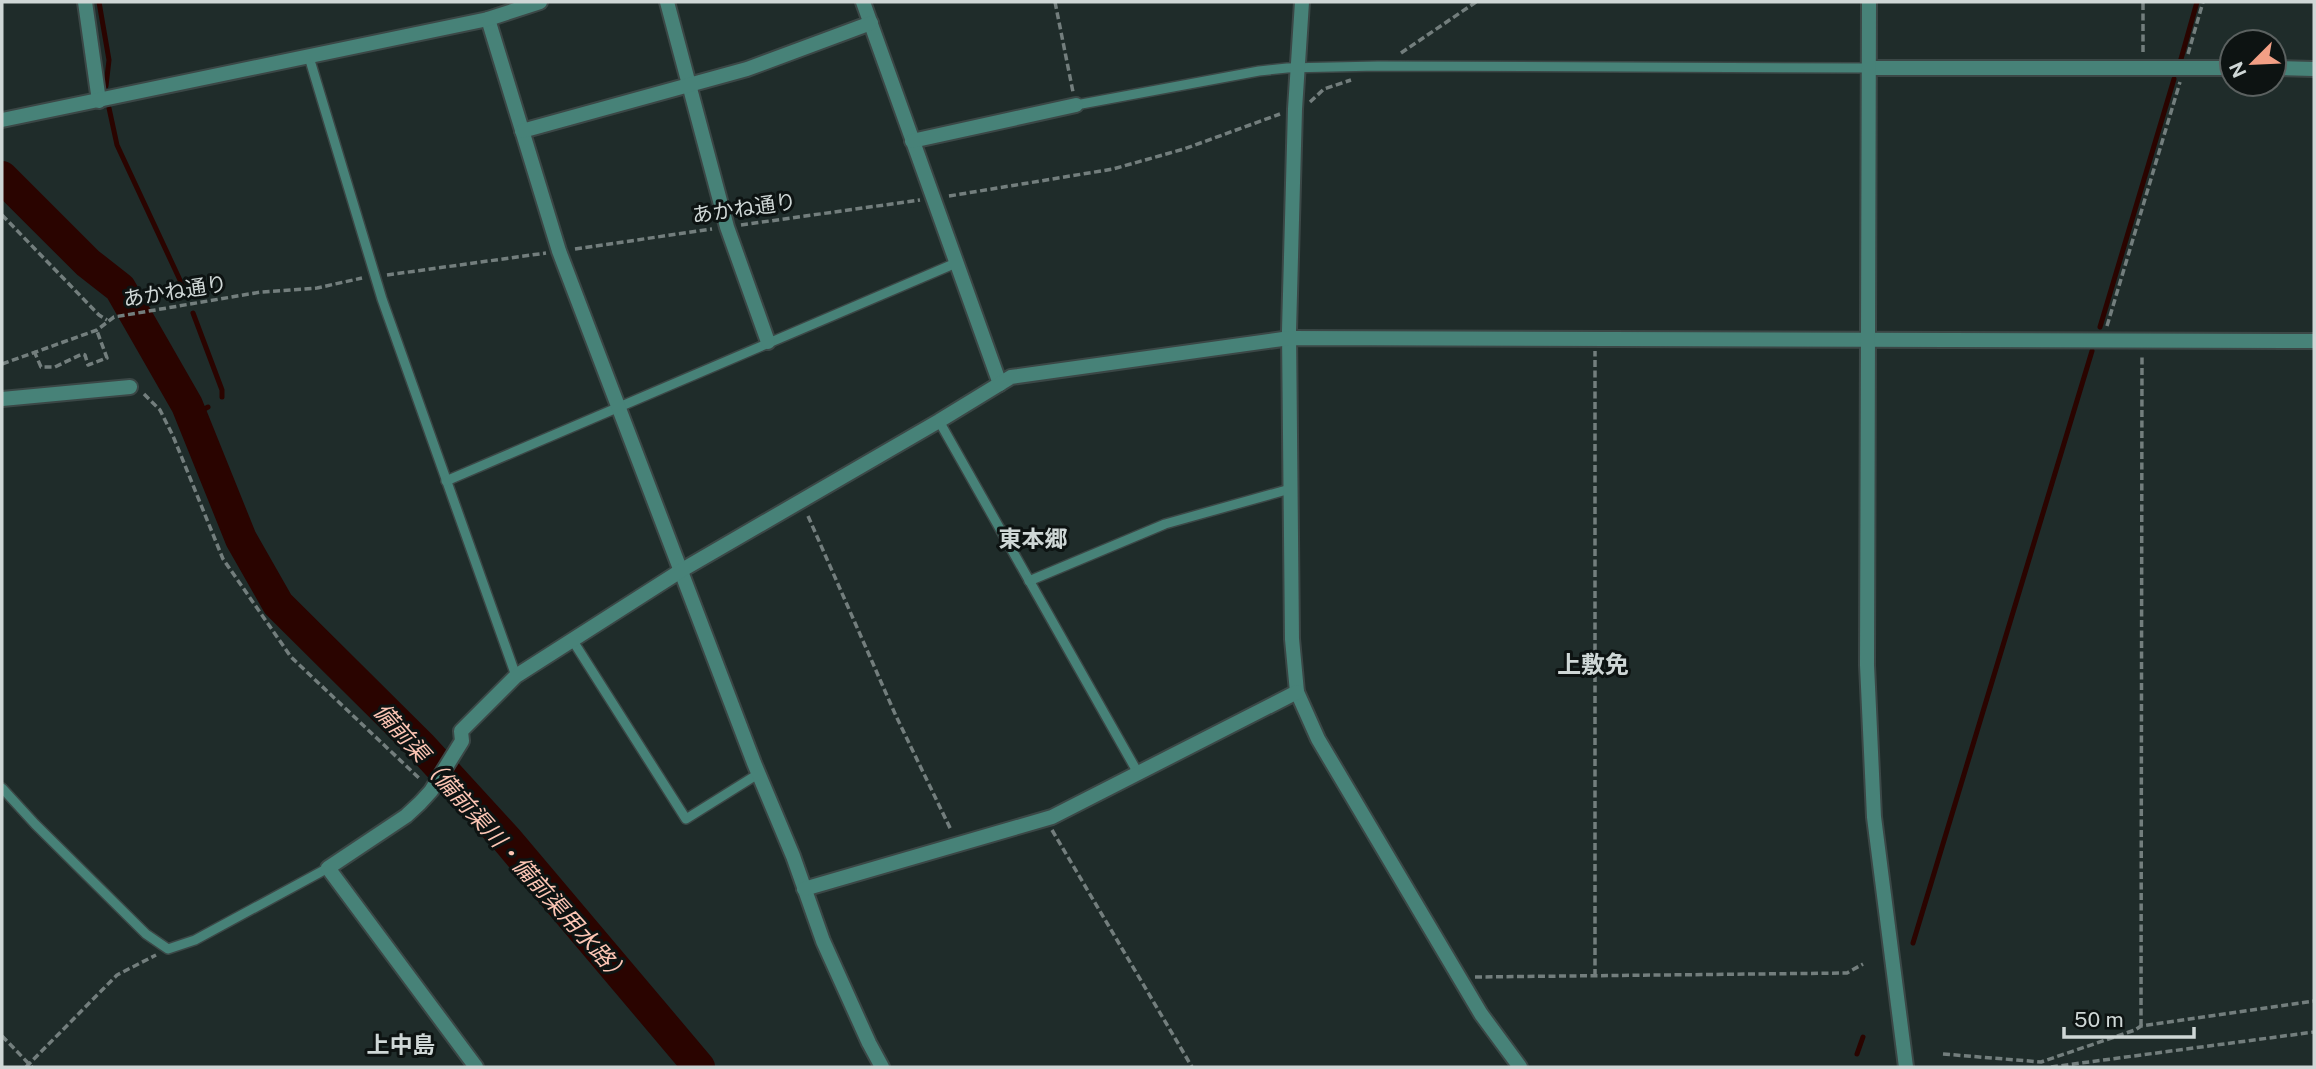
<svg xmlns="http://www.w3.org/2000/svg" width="2316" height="1069" font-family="'Public Sans','Noto Sans JP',sans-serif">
<rect width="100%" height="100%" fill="#1f2c2a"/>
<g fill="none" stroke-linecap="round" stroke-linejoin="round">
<g stroke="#2a0400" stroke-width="5">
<polyline points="99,2 109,60 106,86"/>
<polyline points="2181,59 2197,2"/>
<polyline points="109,108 117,145 186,293"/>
<polyline points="193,313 222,390 222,397"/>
<polyline points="2100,327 2174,79"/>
<polyline points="192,416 208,407"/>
<polyline points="1913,943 2092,351"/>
<polyline points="1857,1054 1863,1037"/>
</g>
<polyline stroke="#2a0400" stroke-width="32" points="2,177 88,263 120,288 187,405 241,539 278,604 421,746 508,841 699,1067"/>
<defs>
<g id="service">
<polyline points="309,57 382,299 516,676"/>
<polyline points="1076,105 1259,71 1287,68 1378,66 1870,68"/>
<polyline points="939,421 1138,773"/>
<polyline points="446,481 956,263"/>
<polyline points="1029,581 1165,524 1290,489"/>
<polyline points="573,641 686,819 758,774"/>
<polyline points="2,788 35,824 146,934 168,949 195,940 328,868"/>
</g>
<g id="minor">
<polyline points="85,2 99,101"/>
<polyline points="667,2 727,227 768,342"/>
<polyline points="863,2 1000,384"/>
<polyline points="1302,2 1295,109 1289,331 1292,639 1297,692 1318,739 1462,982 1481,1014 1520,1067"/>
<polyline points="488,19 559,251 754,763 793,856 823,941 869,1043 882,1067"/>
<polyline points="1870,68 2232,68"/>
<polyline points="2274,68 2314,69"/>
<polyline points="2,120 488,19 540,2"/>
<polyline points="522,131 747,69 871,23"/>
<polyline points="912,141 1076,105"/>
<polyline points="2,399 130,387"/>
<polyline points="804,889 1052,817 1297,692"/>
<polyline points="476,1067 328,868 406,816 420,803 431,791 462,741 461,731 516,676 682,570 939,421 1011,377 1290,338 2314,341"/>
</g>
<polyline id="tertiary" points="1869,2 1867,665 1874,817 1906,1067"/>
</defs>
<use href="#service" stroke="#3b4746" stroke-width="12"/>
<use href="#minor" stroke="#3b4746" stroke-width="18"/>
<use href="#tertiary" stroke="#3b4746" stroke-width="18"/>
<g stroke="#737e7d" stroke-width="3.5" stroke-dasharray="7 3.5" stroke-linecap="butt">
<polyline points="1055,2 1073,92"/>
<polyline points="2143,52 2143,2"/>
<polyline points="1401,53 1476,2"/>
<polyline points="2188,54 2203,2"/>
<polyline points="1310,102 1324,89 1351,80"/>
<polyline points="949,196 1113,169 1184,149 1280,114"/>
<polyline points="2,215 99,315 107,320"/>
<polyline points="741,225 920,200"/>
<polyline points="575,249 712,229"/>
<polyline points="387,275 546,253"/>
<polyline points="2107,326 2180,82"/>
<polyline points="34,351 41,367 55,367 82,354 85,355 88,365 107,358 97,331"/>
<polyline points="2,364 97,330 114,317 261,292 317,288 362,278"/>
<polyline points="144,394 160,410 173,436 223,559 291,657 420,779"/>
<polyline points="808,516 896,716 951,830"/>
<polyline points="1052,830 1192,1067"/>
<polyline points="1595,976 1595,351"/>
<polyline points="1475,977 1847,973 1863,964"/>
<polyline points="2141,1026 2142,355"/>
<polyline points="2,1036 32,1067"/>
<polyline points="1943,1054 2041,1062 2135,1030 2141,1026 2314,1001"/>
<polyline points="26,1067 117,975 156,955"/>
<polyline points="2051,1067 2314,1032"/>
</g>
<use href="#service" stroke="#478278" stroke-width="9"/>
<use href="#minor" stroke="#478278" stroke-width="14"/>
<use href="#tertiary" stroke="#478278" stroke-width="14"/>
</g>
<g text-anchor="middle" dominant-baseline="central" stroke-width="6" stroke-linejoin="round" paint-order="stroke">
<g font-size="21" fill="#cfd7d6" stroke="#0d1312">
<text transform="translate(744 208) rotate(-8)">あかね通り</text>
<text transform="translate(175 291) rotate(-9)">あかね通り</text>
</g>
<g font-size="23" font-weight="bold" fill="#cfd7d6" stroke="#0d1312">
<text x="1033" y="538">東本郷</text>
<text x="401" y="1044">上中島</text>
</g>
<g font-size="23" font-style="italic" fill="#fcc5b4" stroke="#0d1312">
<text transform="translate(502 843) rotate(48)">備前渠（備前渠川・備前渠用水路）</text>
</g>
<g font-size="24" font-weight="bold" fill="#cfd7d6" stroke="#0d1312">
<text x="1593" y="664">上敷免</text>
</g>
</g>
<rect width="2316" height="1069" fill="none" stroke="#cfd7d6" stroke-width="7"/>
<g transform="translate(2253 63) rotate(246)"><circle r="33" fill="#0d1312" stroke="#5b6160" stroke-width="2"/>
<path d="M0-5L12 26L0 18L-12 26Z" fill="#f39f85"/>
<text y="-10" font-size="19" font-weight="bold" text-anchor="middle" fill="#cfd7d6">N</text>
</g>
<path d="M2064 1027v10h130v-10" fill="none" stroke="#cfd7d6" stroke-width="3.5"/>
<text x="2074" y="1027" font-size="21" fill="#cfd7d6" stroke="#0d1312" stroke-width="5" paint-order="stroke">50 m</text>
</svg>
